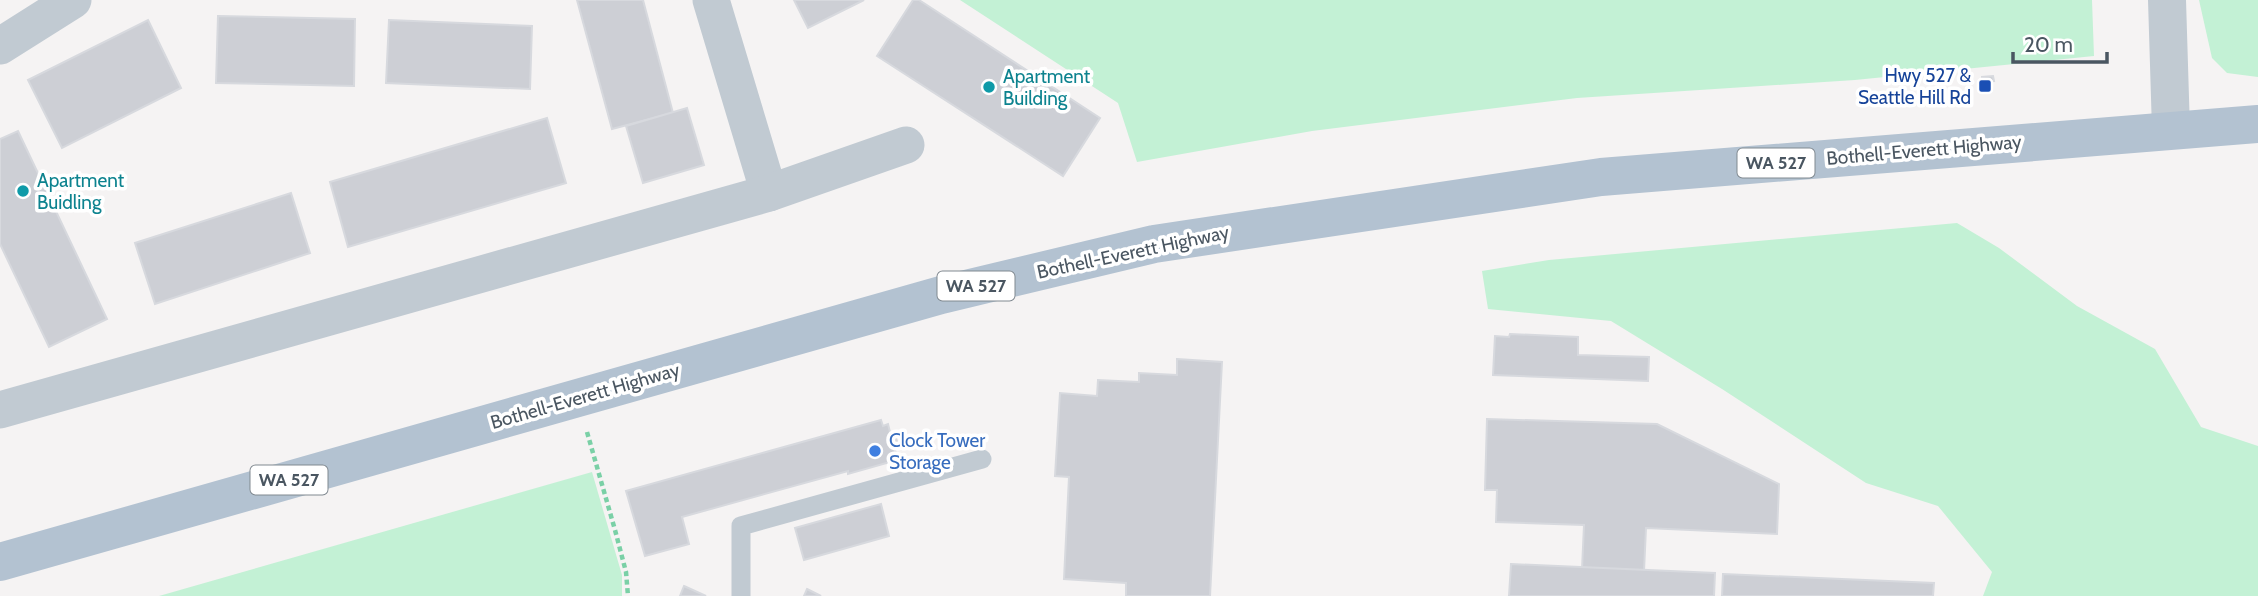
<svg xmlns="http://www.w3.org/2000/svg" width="2258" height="596" font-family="Cabin,sans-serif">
<rect width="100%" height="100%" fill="#f5f3f3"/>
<g fill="#c3f1d5">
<polygon points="960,0 2092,0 2094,56 1855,80 1577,98 1312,131 1137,162 1118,103"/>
<polygon points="2199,0 2258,0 2258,77 2227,73 2212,58"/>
<polygon points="1957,223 1999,248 2077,306 2155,349 2201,427 2258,446 2258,596 1983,596 1992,572 1938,506 1866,483 1722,389 1611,321 1488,309 1482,271 1549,260"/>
<polygon points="592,472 622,575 622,596 159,596"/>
</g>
<g fill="#cdcfd5" stroke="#d7d9de" stroke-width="2">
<polygon points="577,0 643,0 673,113 612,129"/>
<polygon points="794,0 864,0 808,28"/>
<polygon points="913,0 919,0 1100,118 1063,176 877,56"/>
<polygon points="218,16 355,19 354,86 216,83"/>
<polygon points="148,20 181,88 62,148 28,80"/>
<polygon points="389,20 532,26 530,89 386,83"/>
<polygon points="1993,76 1994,81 1982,82 1982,77"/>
<polygon points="687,108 704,165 643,183 626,126"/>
<polygon points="547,118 566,183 348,247 330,182"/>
<polygon points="18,131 107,319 49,347 0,244 0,139"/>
<polygon points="291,193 310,253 155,304 135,243"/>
<polygon points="1510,334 1578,337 1578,355 1649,357 1648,381 1493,375 1495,336 1509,337"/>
<polygon points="1177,359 1222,362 1210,596 1126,596 1126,583 1064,579 1069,477 1055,476 1060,393 1097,396 1098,380 1139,382 1139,373 1177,375"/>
<polygon points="1487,419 1657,424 1779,484 1777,534 1646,528 1644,571 1582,569 1584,525 1496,522 1497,490 1485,490"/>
<polygon points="881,420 883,426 888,424 891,436 895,435 899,448 895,449 897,460 848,474 848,471 682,517 689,544 645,556 626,491"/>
<polygon points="881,504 889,536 804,560 795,528"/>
<polygon points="1511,564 1715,573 1714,596 1509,596"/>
<polygon points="1723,574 1934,583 1933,596 1722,596"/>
<polygon points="684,586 706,596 680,596"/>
<polygon points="807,589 821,596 804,596"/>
</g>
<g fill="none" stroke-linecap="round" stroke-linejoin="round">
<polyline stroke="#7ad0a6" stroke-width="4.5" stroke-dasharray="5 3.5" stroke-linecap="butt" points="587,432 615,530 626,572 628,596"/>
<polyline stroke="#c1cad2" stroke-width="19" points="741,596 741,526 982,459"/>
<g stroke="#c1cad2" stroke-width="37">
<polyline points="711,0 769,193"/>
<polyline points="0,46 73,0"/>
<polyline points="0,410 769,193 906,145"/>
</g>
<polyline stroke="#c1cad2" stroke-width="38" points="2167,0 2171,130"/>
<polyline stroke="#b3c2d1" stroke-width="38" points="0,562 941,295 1154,244 1601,177 2258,124"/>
</g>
<rect fill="#1a4fb4" stroke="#fff" stroke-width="2.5" x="1978" y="79" width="14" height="14" rx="3.5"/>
<g fill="#0f9aa8" stroke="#fff" stroke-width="2.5">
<circle cx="989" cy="87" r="7"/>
<circle cx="23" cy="191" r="7"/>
</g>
<circle fill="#3f7fe0" stroke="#fff" stroke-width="2.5" cx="875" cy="451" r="7"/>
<g text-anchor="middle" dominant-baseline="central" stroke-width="7" stroke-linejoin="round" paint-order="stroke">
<g fill="#fff" stroke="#808990" stroke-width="2">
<rect x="1737.5" y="148.5" width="77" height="29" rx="5"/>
<rect x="937.5" y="271.5" width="77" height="29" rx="5"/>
<rect x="250.5" y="465.5" width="77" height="29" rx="5"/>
</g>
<g font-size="18" font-weight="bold" fill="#4a5661">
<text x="1776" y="163">WA 527</text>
<text x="976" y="286">WA 527</text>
<text x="289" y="480">WA 527</text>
</g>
<g font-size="19" fill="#164399" stroke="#fff" text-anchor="end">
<text x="1971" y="75">Hwy 527 &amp;<tspan x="1971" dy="22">Seattle Hill Rd</tspan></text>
</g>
<g font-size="19" fill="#0d838f" stroke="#fff" text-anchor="start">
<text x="1003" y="76">Apartment<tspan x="1003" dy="22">Building</tspan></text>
<text x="37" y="180">Apartment<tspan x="37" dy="22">Buidling</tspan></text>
</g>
<g font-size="19" fill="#4a5661" stroke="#fff">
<text transform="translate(1924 150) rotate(-5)">Bothell-Everett Highway</text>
<text transform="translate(1133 252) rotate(-12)">Bothell-Everett Highway</text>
<text transform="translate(585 396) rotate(-16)">Bothell-Everett Highway</text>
</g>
<g font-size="19" fill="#366cbe" stroke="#fff" text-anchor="start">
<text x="889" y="440">Clock Tower<tspan x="889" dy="22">Storage</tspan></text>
</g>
</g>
<path d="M2013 52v10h94v-10" fill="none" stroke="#4a5661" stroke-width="3.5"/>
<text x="2024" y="52" font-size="21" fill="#4a5661" stroke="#ffffff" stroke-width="5" paint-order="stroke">20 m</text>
</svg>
